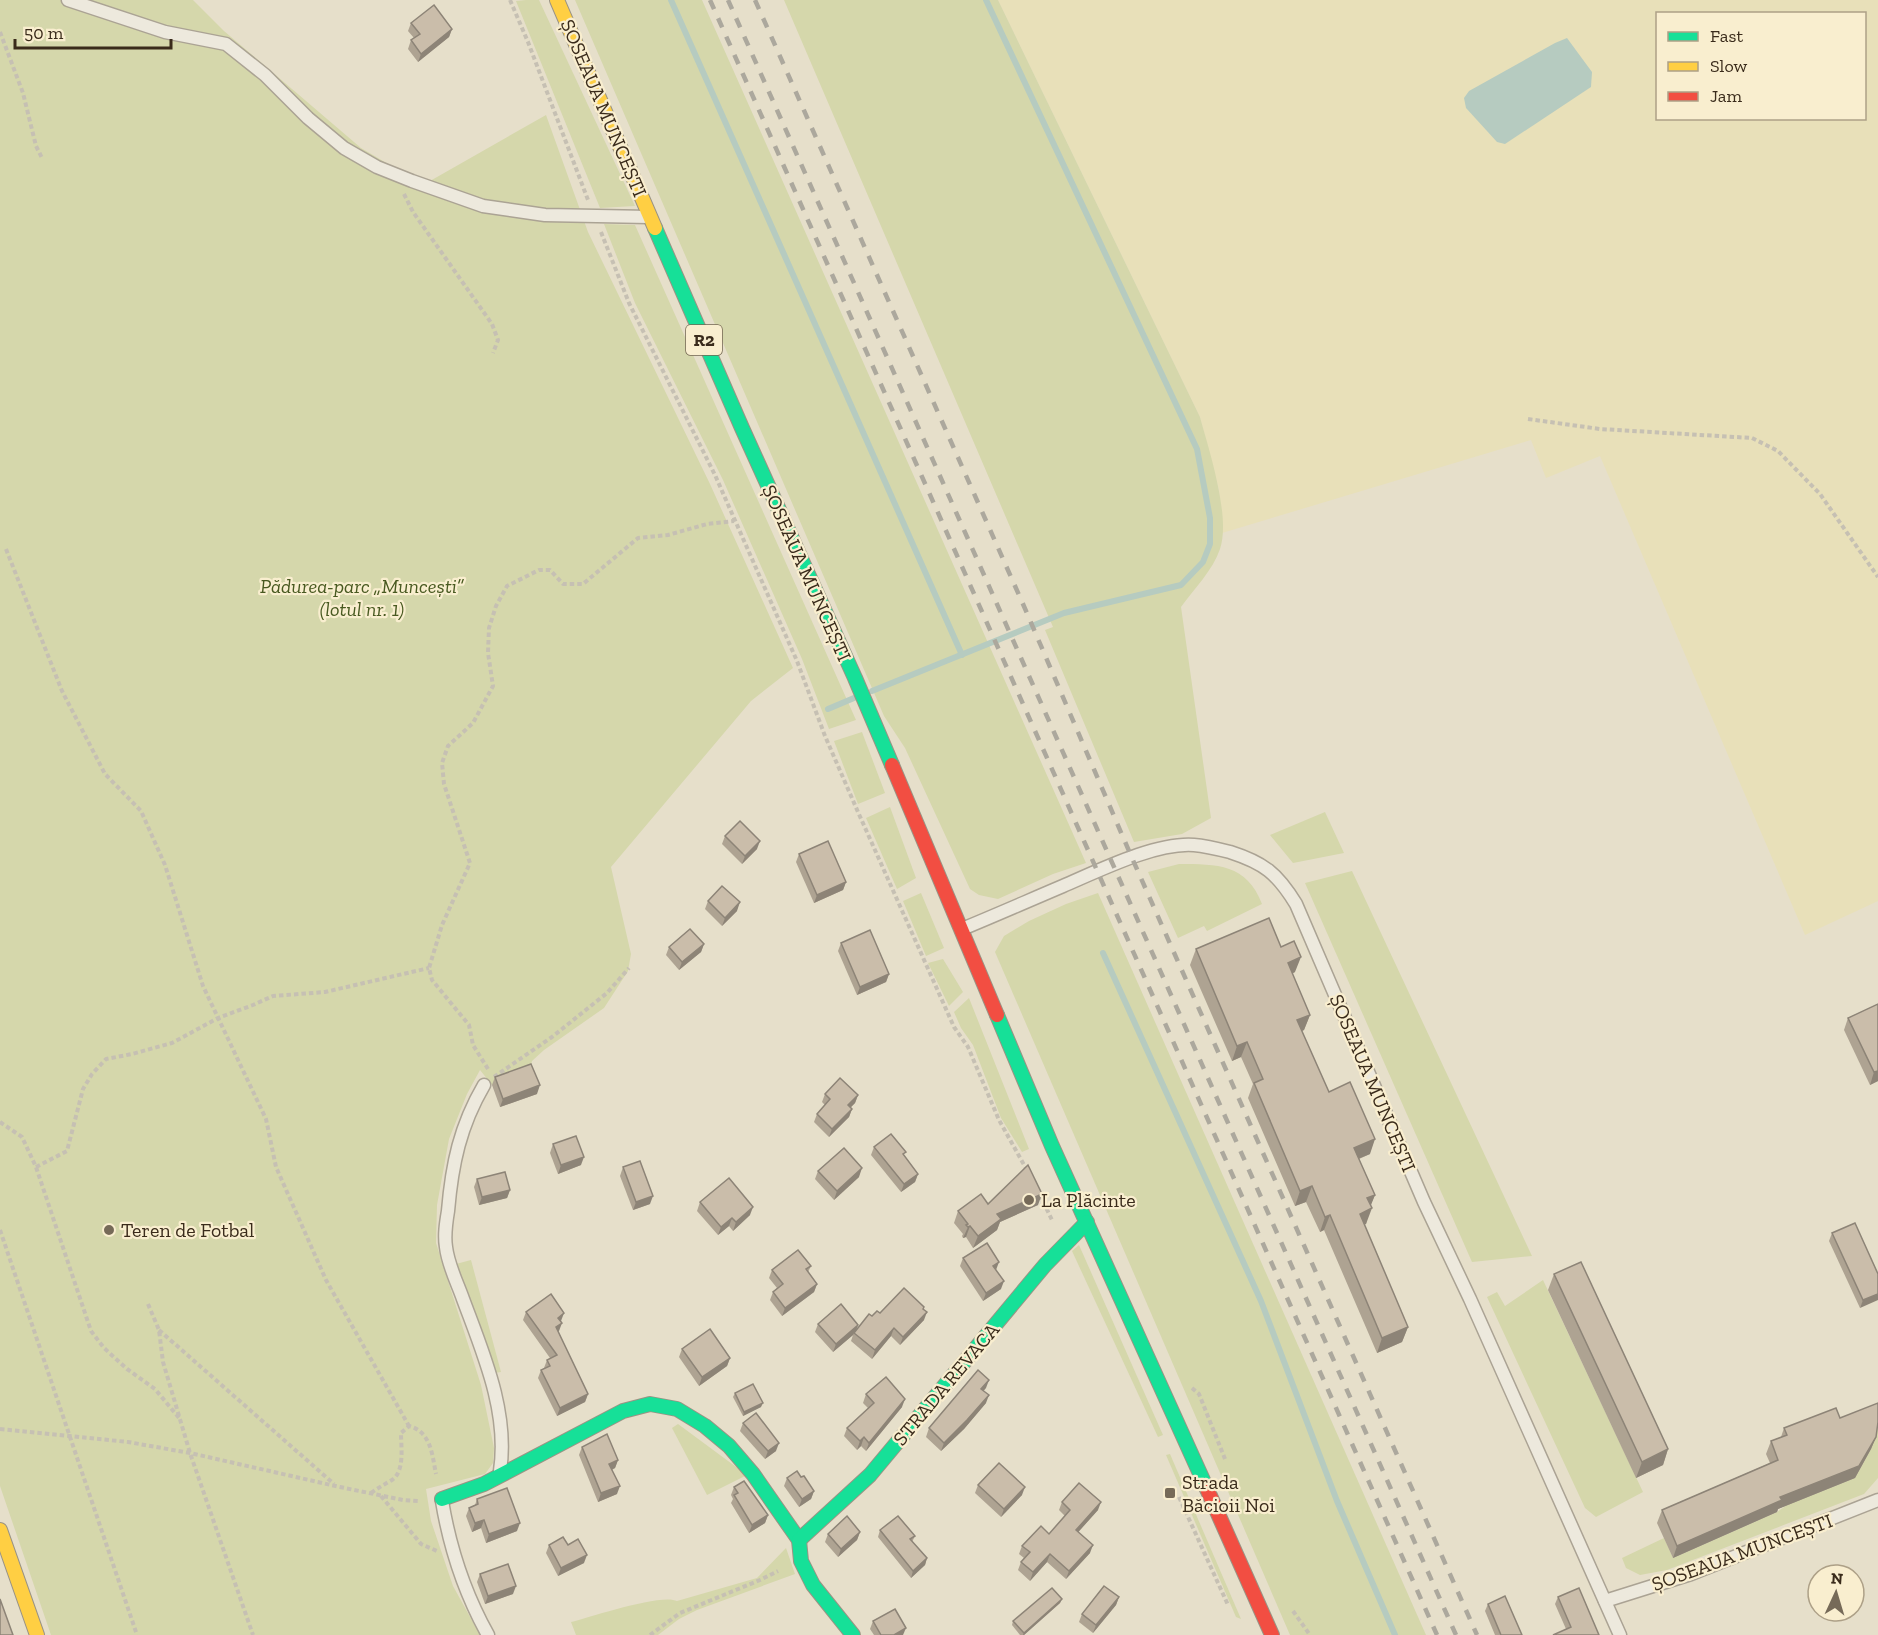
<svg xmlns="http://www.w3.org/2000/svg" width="1878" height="1635" font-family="'Zilla Slab',serif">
<rect width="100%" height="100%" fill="#e6dfca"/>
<path fill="#e8e0b9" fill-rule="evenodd" d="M998 0H1878V901L1805 935 1600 456 1546 478 1531 440 1222 533 1219 490 1200 417ZM1658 14H1864V118H1658Z"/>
<g fill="#d5d7ab">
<polygon points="0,0 193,0 224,31 361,148 395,168 430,181 546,115 588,232 710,484 793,668 751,701 611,867 631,954 628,971 604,1008 544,1050 532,1061 529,1072 492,1085 480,1070 467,1094 449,1139 437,1205 436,1243 481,1385 494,1448 493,1463 485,1474 426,1489 431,1521 453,1586 480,1635 51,1635 0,1486"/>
<polygon points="526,0 539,0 635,206 600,208 516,1"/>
<polygon points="575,0 702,0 1086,863 1053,874 998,899 979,895 970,889 905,748 884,716"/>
<path d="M784 0H998L1200 417C1209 450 1231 517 1220 549 1213 570 1194 589 1181 607L1211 818 1182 834 1134 842 1045 630 1053 627Z"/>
<polygon points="604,224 635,225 856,720 829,729 802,659 723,480 635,303"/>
<polygon points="862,732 885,793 858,804 834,741"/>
<polygon points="890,807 916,878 897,889 866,818"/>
<polygon points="1325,812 1344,853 1293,863 1270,835"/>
<path d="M1179 864C1217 864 1247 864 1262 904L1207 931 1204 926 1178 938 1148 872Z"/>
<polygon points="1352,871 1532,1256 1472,1262 1305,883"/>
<polygon points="921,893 944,948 926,956 903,901"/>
<polygon points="1098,893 1426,1635 1290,1635 995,952 1004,936 1029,921 1066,904"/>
<polygon points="943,959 963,992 949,1006 928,963"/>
<polygon points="969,998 1029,1149 1022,1152 1001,1118 973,1045 961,1028 954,1012"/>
<polygon points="1079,1245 1163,1435 1158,1437 1072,1251"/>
<polygon points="471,1260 501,1372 495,1373 456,1264"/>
<polygon points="1543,1280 1643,1492 1596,1517 1585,1508 1487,1297 1497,1292 1505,1306"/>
<polygon points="1878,1413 1878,1478 1864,1494 1667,1570 1640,1575 1626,1568 1622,1558 1664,1538 1673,1558 1777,1512 1787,1505 1855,1478 1871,1449"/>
<polygon points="678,1424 747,1475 707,1495 672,1428"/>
<polygon points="1170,1454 1241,1619 1236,1617 1166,1455"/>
<path d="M786 1548 795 1574 697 1610 679 1619 658 1635H576L571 1622C590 1617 662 1593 677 1601L757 1578Z"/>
</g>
<polygon fill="#b6cbc0" points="1567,38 1592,72 1591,87 1505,144 1497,142 1466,108 1464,98 1469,91 1555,43"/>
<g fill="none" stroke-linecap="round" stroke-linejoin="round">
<g stroke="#b6cbc0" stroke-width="6">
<polyline points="671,0 962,655"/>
<polyline points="872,691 1064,613 1181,585 1203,562 1210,544 1210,518 1197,449 986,0"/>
<polyline points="828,709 854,698"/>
<polyline points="1103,953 1261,1301 1337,1501 1395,1635"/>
</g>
<defs>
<g id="lane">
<polyline points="68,0 165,32 226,44 265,75 308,118 344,148 377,167 412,181 483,206 545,215 649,217"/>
<path d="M962 929C996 915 1030 900 1063 886 1098 871 1156 842 1194 845 1206 846 1218 849 1230 852 1264 863 1277 873 1296 904L1424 1202 1470 1299 1620 1635"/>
<path d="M484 1085C460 1126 452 1164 448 1211 446 1223 444 1235 446 1247 448 1265 457 1282 463 1299 483 1353 509 1412 500 1471"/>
<path d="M442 1501C450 1549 464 1592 488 1635"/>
<polyline points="1605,1601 1691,1574 1878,1500"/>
</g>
<g id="fast">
<polyline points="655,228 742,428 855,678 892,765"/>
<polyline points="997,1015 1052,1146 1207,1489"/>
<polyline points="442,1499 484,1484 623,1411 650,1404 677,1409 705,1426 729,1446 753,1474 799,1540 801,1561 813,1585 853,1635"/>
<polyline points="799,1540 870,1475 1045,1265 1087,1222"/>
</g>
<g id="slow">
<polyline points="557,0 655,228"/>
<polyline points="0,1530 37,1635"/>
</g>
<g id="jam">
<polyline points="892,765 997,1015"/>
<polyline points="1207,1489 1272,1635"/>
</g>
</defs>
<use href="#lane" stroke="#aba394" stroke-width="15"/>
<use href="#fast" stroke="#9a9384" stroke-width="16"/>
<use href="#slow" stroke="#9a9384" stroke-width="16"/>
<use href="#jam" stroke="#9a9384" stroke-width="16"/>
<g stroke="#c6c0b3" stroke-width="4" stroke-dasharray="4.5 3" stroke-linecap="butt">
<polyline points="510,0 528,42 588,200"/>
<polyline points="0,32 23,93 36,146 42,158"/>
<polyline points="404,194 413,212 492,324 498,340 493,353"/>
<polyline points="601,232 629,303 715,475 797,661 825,736 858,812 954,1027 968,1047 999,1120 1028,1172"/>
<polyline points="1528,419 1600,429 1752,438 1778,451 1820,494 1878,577"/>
<polyline points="6,549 62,691 105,774 141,811 165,865 203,986 266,1119 276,1167 326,1280 409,1426"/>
<polyline points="488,1069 473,1045 469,1025 432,980 429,968 442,925 470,863 444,784 442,763 448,746 473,723 493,686 488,653 489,628 496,606 507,586 539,570 550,570 563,584 583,584 638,538 668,535 707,524 734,521"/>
<polyline points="494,1077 552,1037 607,993 629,968"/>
<polyline points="0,1122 22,1137 36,1167 91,1331 104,1348 127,1369 155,1389 180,1419"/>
<polyline points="36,1167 67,1151 83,1089 92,1074 106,1059 132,1054 172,1043 218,1018 253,1005 273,996 325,992 429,968"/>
<polyline points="1040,1195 1052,1220"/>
<polyline points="0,1230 137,1635"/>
<polyline points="148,1304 159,1330 163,1362 190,1453 253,1635"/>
<polyline points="159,1330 334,1484"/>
<polyline points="1192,1388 1199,1394 1225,1459"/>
<polyline points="0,1429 128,1442 190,1453 340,1487 403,1500 418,1501"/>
<path d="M371 1493C378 1488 385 1484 392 1480 405 1471 401 1447 401 1433L409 1426C431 1432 432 1454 436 1474"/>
<polyline points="381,1496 421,1544 437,1551"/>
<polyline points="1179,1497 1228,1605"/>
<polyline points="1293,1611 1310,1635"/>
<polyline points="650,1635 680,1613 760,1580 778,1571"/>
</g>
<use href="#lane" stroke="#ede9dd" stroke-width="12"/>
<use href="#fast" stroke="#16e098" stroke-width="14"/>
<use href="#slow" stroke="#ffcf43" stroke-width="14"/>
<use href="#jam" stroke="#f24e42" stroke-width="14"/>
<g stroke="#aca89d" stroke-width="4.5" stroke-dasharray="10 10" stroke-linecap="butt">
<polyline points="710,0 1437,1635"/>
<polyline points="728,0 1456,1635"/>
<polyline points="755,0 1023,604 1132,858 1477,1635"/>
</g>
</g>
<g fill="#aea392">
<polygon points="411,23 452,29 449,37 418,62 408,49 411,40 414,38 408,31"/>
<polygon points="725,836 757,849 742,864 722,844"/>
<polygon points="799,854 846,882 843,890 814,903 796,862"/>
<polygon points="708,901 737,911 722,926 705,909"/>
<polygon points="841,943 889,974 886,982 857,995 838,951"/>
<polygon points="704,944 701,952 679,970 666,955 669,947"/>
<polygon points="1281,947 1295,972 1292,974 1310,1015 1304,1030 1302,1031 1329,1092 1370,1154 1359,1159 1375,1195 1370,1206 1366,1224 1364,1224 1408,1327 1402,1342 1377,1353 1324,1230 1320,1232 1306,1202 1295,1206 1248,1098 1253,1084 1241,1057 1232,1061 1190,965 1196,949"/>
<polygon points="1878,1004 1878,1081 1870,1085 1844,1030 1848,1018"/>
<polygon points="495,1077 537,1094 500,1107 492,1085"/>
<polygon points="825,1094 858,1095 855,1103 850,1108 852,1109 849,1117 829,1137 814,1122 817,1114 825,1105 822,1102"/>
<polygon points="553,1144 581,1165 558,1174 550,1153"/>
<polygon points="874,1147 918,1174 915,1182 901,1192 871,1155"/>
<polygon points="623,1167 650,1204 633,1210 620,1176"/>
<polygon points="818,1171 859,1177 834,1200 815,1179"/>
<polygon points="477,1179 510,1190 507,1198 479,1205 474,1187"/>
<polygon points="700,1202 750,1215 733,1231 729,1226 718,1235 697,1211"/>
<polygon points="988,1204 1038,1205 1000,1222 997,1230 973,1248 966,1237 963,1238 962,1236 963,1234 954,1223 958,1211"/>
<polygon points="1832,1233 1878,1274 1860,1308 1829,1241"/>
<polygon points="963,1258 996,1270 1001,1289 983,1301 960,1266"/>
<polygon points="811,1266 808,1272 817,1284 814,1292 782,1316 770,1300 773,1292 777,1288 769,1278 772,1270"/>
<polygon points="1554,1274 1668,1449 1663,1465 1636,1478 1548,1290"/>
<polygon points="924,1309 924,1320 900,1345 891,1336 872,1359 851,1341 853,1335 833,1352 815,1332 818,1324 858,1325 857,1329 872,1316 880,1313"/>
<polygon points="526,1312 561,1321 558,1332 588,1394 585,1402 557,1416 538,1378 541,1370 544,1368 547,1360 550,1358 523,1320"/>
<polygon points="682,1349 730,1358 727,1366 699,1386 679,1357"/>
<polygon points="986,1388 984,1390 986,1403 964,1429 941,1451 926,1437 929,1428"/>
<polygon points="735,1393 761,1407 743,1416 733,1397"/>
<polygon points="866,1394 902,1407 866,1451 861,1446 857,1450 844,1436 847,1428 868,1408 863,1403"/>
<polygon points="1840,1418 1876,1437 1871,1449 1855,1478 1778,1509 1777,1512 1673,1558 1657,1523 1662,1510 1770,1463 1766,1454 1771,1441 1781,1437 1784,1428"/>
<polygon points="743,1423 776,1451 765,1459 740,1431"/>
<polygon points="582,1447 618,1460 615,1468 612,1470 617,1494 598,1502 579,1455"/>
<polygon points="801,1477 814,1491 811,1499 799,1507 784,1486 787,1478"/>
<polygon points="978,1485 1022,1495 1001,1517 975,1493"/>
<polygon points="734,1487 768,1515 765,1523 749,1533 731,1503 733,1499 731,1495"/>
<polygon points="477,1499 517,1531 486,1543 481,1528 472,1532 466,1516 469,1508 475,1505"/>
<polygon points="1062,1502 1098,1510 1078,1532 1090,1553 1066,1579 1047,1562 1030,1581 1018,1570 1021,1562 1024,1558 1019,1554 1022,1546 1049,1534 1065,1516 1059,1510"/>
<polygon points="880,1530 915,1536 912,1542 927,1558 925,1565 911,1578 878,1537"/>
<polygon points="860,1532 857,1540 838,1557 825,1542 828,1534"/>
<polygon points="549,1545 568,1545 584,1563 558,1576 546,1553"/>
<polygon points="480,1574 513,1594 485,1604 477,1582"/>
<polygon points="1119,1597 1116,1605 1093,1633 1079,1622 1082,1614"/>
<polygon points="1558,1597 1599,1635 1566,1629 1555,1604"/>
<polygon points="1062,1599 1060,1603 1024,1635 1020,1635 1012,1625 1013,1621"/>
<polygon points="1488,1604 1522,1635 1495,1635 1485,1611"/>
<polygon points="873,1621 903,1635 874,1635 870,1629"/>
</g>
<g fill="#8d8477">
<polygon points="452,29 449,37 418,62 421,54"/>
<polygon points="760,841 757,849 742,864 745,856"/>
<polygon points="846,882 843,890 814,903 817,895"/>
<polygon points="740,902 737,911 722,926 725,918"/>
<polygon points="704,944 701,952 679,970 682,962"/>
<polygon points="1301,957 1295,972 1282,978 1288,963"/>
<polygon points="889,974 886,982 857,995 860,987"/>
<polygon points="1310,1015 1304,1030 1292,1035 1297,1020"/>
<polygon points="1247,1042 1241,1057 1232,1061 1237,1046"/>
<polygon points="1878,1071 1878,1081 1870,1085 1874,1072"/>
<polygon points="540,1085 537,1094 500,1107 503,1099"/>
<polygon points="858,1095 855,1103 845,1113 848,1105"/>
<polygon points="852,1109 849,1117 829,1137 832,1129"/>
<polygon points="1375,1139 1370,1154 1348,1163 1354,1148"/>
<polygon points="584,1157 581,1165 558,1174 561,1165"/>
<polygon points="862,1168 859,1177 834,1200 837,1191"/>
<polygon points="918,1174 915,1182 901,1192 904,1184"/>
<polygon points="1312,1186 1306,1202 1295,1206 1300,1191"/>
<polygon points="510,1190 507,1198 479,1205 482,1197"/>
<polygon points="1042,1194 1038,1205 1000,1222 997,1230 973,1248 978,1236 997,1214"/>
<polygon points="1375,1195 1369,1210 1372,1208 1366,1224 1354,1229 1367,1198"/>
<polygon points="653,1196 650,1204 633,1210 636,1202"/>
<polygon points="753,1207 750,1215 733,1231 736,1222"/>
<polygon points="1330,1215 1324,1230 1320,1232 1325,1217"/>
<polygon points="732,1218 729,1226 718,1235 721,1227"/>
<polygon points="970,1226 966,1237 963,1238 968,1227"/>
<polygon points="999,1262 996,1270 993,1266"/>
<polygon points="1004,1281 1001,1289 983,1301 986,1293"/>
<polygon points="817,1284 814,1292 782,1316 785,1308"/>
<polygon points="1878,1294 1878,1300 1860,1308 1863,1300"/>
<polygon points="927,1312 924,1320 900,1345 903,1337"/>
<polygon points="564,1313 561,1321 555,1326 558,1318"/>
<polygon points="562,1323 559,1331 553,1335 556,1327"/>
<polygon points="858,1325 855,1333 854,1333 853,1335 833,1352 836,1344"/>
<polygon points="1408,1327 1402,1342 1377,1353 1382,1338"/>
<polygon points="894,1328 891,1336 872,1359 875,1350"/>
<polygon points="730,1358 727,1366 699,1386 702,1377"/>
<polygon points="989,1380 986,1388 978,1397 981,1389"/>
<polygon points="588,1394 585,1402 557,1416 560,1408"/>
<polygon points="989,1395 986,1403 964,1429 941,1451 944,1443"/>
<polygon points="905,1399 902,1407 866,1451 869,1443"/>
<polygon points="763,1403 761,1407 743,1416 744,1412"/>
<polygon points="864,1437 861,1446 857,1450 860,1441"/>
<polygon points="1876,1437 1871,1449 1855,1478 1778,1509 1777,1512 1673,1558 1677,1546 1780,1497"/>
<polygon points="779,1443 776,1451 765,1459 768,1451"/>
<polygon points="1668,1449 1663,1465 1636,1478 1642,1462"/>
<polygon points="618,1460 615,1468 606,1472 609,1464"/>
<polygon points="620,1486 617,1494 598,1502 601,1493"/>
<polygon points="1025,1487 1022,1495 1001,1517 1004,1509"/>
<polygon points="814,1491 811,1499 799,1507 802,1499"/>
<polygon points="1101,1502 1098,1510 1073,1538 1076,1530"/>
<polygon points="768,1515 765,1523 749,1533 752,1525"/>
<polygon points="484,1520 481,1528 472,1532 475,1523"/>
<polygon points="520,1523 517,1531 486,1543 489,1534"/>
<polygon points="860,1532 857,1540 838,1557 841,1549"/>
<polygon points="1093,1545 1090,1553 1066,1579 1069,1571"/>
<polygon points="1050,1554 1047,1562 1030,1581 1033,1572"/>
<polygon points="587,1555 584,1563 558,1576 561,1568"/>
<polygon points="927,1558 925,1565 911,1578 913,1571"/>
<polygon points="516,1586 513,1594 485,1604 488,1596"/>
<polygon points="1119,1597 1116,1605 1093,1633 1096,1625"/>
<polygon points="1062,1599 1060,1603 1024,1635 1023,1635 1024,1633"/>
<polygon points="906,1628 903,1635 894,1635"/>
</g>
<g fill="#cabdaa" stroke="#8d8477" stroke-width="1.5">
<polygon points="434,5 452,29 421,54 411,40 420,34 411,23"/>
<polygon points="740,821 760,841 745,856 725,836"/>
<polygon points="828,841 846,882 817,895 799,854"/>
<polygon points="722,886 740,902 725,918 708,901"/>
<polygon points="1269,918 1281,947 1294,941 1301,957 1288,963 1310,1015 1297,1020 1329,1092 1350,1082 1375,1139 1354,1148 1375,1195 1367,1198 1372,1208 1360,1214 1408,1327 1382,1338 1330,1215 1325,1217 1312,1186 1300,1191 1254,1083 1263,1079 1247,1042 1237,1046 1196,949"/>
<polygon points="690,929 704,944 682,962 669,947"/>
<polygon points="870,930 889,974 860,987 841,943"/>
<polygon points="1878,1004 1878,1071 1874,1072 1848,1018"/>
<polygon points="531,1064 540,1085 503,1099 495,1077"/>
<polygon points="840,1078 858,1095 848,1105 852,1109 832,1129 817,1114 830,1099 825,1094"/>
<polygon points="891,1134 906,1152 903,1154 918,1174 904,1184 874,1147"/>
<polygon points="576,1136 584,1157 561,1165 553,1144"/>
<polygon points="844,1148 862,1168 837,1191 818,1171"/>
<polygon points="640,1161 653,1196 636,1202 623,1167"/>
<polygon points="1028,1165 1042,1194 997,1214 1001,1219 978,1236 970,1226 968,1227 966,1225 968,1224 958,1211 981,1194 988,1204"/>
<polygon points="505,1172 510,1190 482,1197 477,1179"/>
<polygon points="729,1178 753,1207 736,1222 732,1218 721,1227 700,1202"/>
<polygon points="1855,1223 1878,1274 1878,1294 1863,1300 1832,1233"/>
<polygon points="987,1243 999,1262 993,1266 1004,1281 986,1293 963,1258"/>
<polygon points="798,1250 811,1266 806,1269 817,1284 785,1308 773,1292 783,1284 772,1270"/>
<polygon points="1581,1262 1668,1449 1642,1462 1554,1274"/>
<polygon points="904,1288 924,1307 923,1309 927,1312 903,1337 894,1328 875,1350 854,1333 869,1314 872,1316 877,1311 880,1313"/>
<polygon points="551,1294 564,1313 558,1318 562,1323 556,1327 588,1394 560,1408 541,1370 550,1366 547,1360 557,1355 526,1312"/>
<polygon points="841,1304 858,1325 836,1344 818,1324"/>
<polygon points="710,1329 730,1358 702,1377 682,1349"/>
<polygon points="978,1370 989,1380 981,1389 989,1395 967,1420 944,1443 929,1428"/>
<polygon points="886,1377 905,1399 869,1443 864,1437 860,1441 847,1428 874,1403 866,1394"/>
<polygon points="753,1384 763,1403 744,1412 735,1393"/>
<polygon points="1878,1403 1878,1422 1876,1437 1859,1466 1780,1497 1782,1500 1677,1546 1662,1510 1778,1460 1771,1441 1787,1435 1784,1428 1836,1408 1840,1418"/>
<polygon points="756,1413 779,1443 768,1451 743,1423"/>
<polygon points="607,1434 618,1460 609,1464 620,1486 601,1493 582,1447"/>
<polygon points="999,1463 1025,1487 1004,1509 978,1485"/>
<polygon points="797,1471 801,1477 804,1476 814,1491 802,1499 787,1478"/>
<polygon points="744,1481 768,1515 752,1525 734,1495 738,1493 734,1487"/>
<polygon points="1079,1483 1101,1502 1076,1530 1093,1545 1069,1571 1050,1554 1033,1572 1021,1562 1030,1552 1022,1546 1041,1526 1049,1534 1070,1510 1062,1502"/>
<polygon points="507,1488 520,1523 489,1534 484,1520 475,1523 469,1508 478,1504 477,1499"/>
<polygon points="847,1516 860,1532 841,1549 828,1534"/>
<polygon points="898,1516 915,1536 910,1539 927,1558 913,1571 880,1530"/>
<polygon points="563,1537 568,1545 578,1539 587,1555 561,1568 549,1545"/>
<polygon points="508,1564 516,1586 488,1596 480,1574"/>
<polygon points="1104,1586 1119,1597 1096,1625 1082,1614"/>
<polygon points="1052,1588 1062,1599 1024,1633 1013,1621"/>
<polygon points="1579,1588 1599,1635 1553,1635 1571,1627 1558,1597"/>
<polygon points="1505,1596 1522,1635 1501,1635 1488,1604"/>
<polygon points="0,1599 13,1635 0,1635"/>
<polygon points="895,1609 906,1628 894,1635 881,1635 873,1621"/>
</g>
<g fill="#766a58" stroke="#f9eecf" stroke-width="2">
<circle cx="1029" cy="1200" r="6"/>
<circle cx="109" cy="1230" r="6"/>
<rect x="1164" y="1487" width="12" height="12" rx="3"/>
</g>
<g text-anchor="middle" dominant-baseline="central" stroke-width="4.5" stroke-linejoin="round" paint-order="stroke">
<rect fill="#f9eecf" stroke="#736651" stroke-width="1.5" x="686" y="325" width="36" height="30" rx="4.5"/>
<g font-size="18" font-weight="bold" fill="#3a2b1b">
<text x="704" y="340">R2</text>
</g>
<g font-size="20" fill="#3a2b1b" stroke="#f9eecf">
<text transform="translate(604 108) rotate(67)">ȘOSEAUA MUNCEȘTI</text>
<text transform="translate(807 573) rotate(66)">ȘOSEAUA MUNCEȘTI</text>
<text transform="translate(1373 1083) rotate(67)">ȘOSEAUA MUNCEȘTI</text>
<text transform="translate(946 1384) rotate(-50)">STRADA REVACA</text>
<text transform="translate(1742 1552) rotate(-20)">ȘOSEAUA MUNCEȘTI</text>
</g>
<g font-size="20" font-style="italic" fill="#485920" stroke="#f9eecf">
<text x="362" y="586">Pădurea-parc „Muncești”<tspan x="362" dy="23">(lotul nr. 1)</tspan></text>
</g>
<g font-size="20" fill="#3a2b1b" stroke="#f9eecf" text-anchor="start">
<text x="1041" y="1200">La Plăcinte</text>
<text x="121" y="1230">Teren de Fotbal</text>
<text x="1182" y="1482">Strada<tspan x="1182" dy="23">Băcioii Noi</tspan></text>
</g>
</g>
<rect x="1656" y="12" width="210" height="108" fill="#f9eecf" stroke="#ada087" stroke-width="1.5"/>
<rect x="1668" y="32" width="30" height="9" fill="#16e098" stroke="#ada087" stroke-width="1.5"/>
<text x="1710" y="42" font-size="18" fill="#3a2b1b">Fast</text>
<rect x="1668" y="62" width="30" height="9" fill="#ffcf43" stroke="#ada087" stroke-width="1.5"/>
<text x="1710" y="72" font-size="18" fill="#3a2b1b">Slow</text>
<rect x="1668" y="92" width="30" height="9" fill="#f24e42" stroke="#ada087" stroke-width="1.5"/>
<text x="1710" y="102" font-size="18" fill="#3a2b1b">Jam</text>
<g transform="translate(1836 1593) rotate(4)"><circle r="28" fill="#f9eecf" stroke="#ada087" stroke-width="1.5"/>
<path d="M0-4.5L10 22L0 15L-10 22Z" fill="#766a58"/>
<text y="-9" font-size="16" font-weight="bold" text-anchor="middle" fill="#3a2b1b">N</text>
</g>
<path d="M15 39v9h156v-9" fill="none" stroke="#3a2b1b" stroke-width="3"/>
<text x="24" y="39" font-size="18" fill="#3a2b1b" stroke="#f9eecf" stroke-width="4.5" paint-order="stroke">50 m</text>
</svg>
